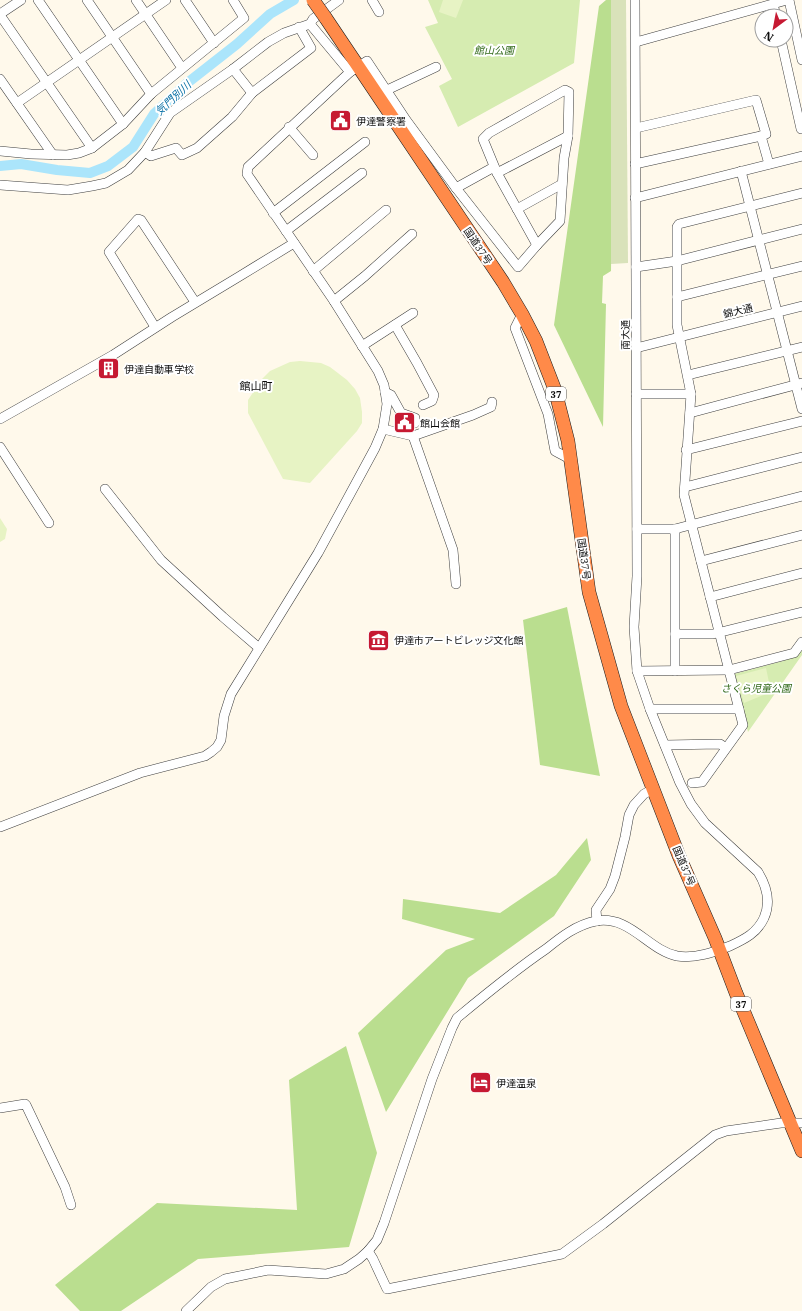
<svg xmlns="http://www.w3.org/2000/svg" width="802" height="1311" font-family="'IBM Plex Serif','Noto Sans JP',serif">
<rect width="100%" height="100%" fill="#fff9eb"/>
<g fill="#d6ecb1">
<polygon points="428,0 580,0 574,63 458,127 439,86 452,79 425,27 438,23"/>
<polygon points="802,651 802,655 748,732 734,674 783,661"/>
</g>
<g fill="#bade8f">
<polygon points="606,0 614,0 611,271 603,276 602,303 606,304 603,427 554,325 599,6"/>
<polygon points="567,607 600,776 540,765 523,620"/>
<polygon points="587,838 591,860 554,916 468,978 386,1112 358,1033 446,950 475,939 402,919 403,899 500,913 556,875"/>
<polygon points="346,1046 377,1153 349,1247 198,1259 121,1311 80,1311 55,1285 157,1203 297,1210 289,1080"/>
</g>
<polygon fill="#d9e2ba" points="611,0 626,0 628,263 611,264"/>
<g fill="#e7f3c4">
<polygon points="443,0 463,0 456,18 439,12"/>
<polygon points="300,361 321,363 330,367 347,380 355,389 360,398 362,412 362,423 357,431 310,483 283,479 248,413 248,400 262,379 270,371 290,362"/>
<polygon points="0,518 7,529 5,539 0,542"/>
<polygon points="766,668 771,692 744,703 736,676"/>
</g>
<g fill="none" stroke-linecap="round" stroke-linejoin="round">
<polyline stroke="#abe5fb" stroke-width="10" points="0,166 21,164 57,170 90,173 108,166 133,147 154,114 186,84 237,44 270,14 294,0"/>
<defs>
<g id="minor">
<polyline points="38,0 123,124"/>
<polyline points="87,0 151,94"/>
<polyline points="136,0 182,68"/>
<polyline points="185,0 214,43"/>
<polyline points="372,0 379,12"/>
<polyline points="789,0 802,60"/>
<polyline points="773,4 776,16"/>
<polyline points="0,14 21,0"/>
<polyline points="0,15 92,148"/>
<polyline points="310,24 313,19 339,0"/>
<polyline points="781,40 801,129"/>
<polyline points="636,42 787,0"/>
<polyline points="233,69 252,93 311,48 299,27"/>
<polyline points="0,79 53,155"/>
<polyline points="387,90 436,67"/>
<polygon points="565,90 569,92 568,136 564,158 560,221 537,245 497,173 483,139 489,133"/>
<polyline points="17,103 166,0"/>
<polyline points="289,127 313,155"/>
<polyline points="636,128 756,100 766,134 761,136 769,164"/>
<polyline points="0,151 31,154 67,155 79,153 92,148 123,124 151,94 244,18 233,0"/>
<polyline points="145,152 151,156 176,148 182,155 197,148 232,117 252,93"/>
<polyline points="635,164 761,136"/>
<polyline points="741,171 802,409"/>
<polyline points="497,173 568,136"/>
<polyline points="0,185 68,190 92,186 106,183 128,170 145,152 170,113 233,69 268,42 284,33 310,24 350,72"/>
<polyline points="456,188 518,267 537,245"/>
<polyline points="635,198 802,156"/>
<polyline points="517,209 562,184"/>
<polyline points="273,213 365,142"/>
<polyline points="286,231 362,173"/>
<polyline points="636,267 677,261 802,229"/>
<polyline points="313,271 386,210"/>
<polyline points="677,297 802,266"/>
<polyline points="334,301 365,276 412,234"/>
<polyline points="522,314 515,328 548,414 555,451 570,459"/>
<polyline points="395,325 417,363 434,395 432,401 423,405"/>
<polyline points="155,327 109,252 138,219 141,220 195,302"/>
<polyline points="362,346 413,313"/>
<polyline points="636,348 802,306"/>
<polyline points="688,375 802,347"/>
<polyline points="385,392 391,395 401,413 415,418 415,423"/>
<polyline points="636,394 691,394"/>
<polyline points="690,413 802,383"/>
<polyline points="0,419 113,355 172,317 240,276 294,243"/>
<polyline points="383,429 413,436 473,415 491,407 492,402"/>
<polyline points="413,436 453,550 456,584"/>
<polyline points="0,447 49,523"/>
<polyline points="686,450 802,421"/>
<polyline points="685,487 802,457"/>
<polyline points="105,489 161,560 223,617 259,648"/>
<polyline points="637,529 675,529 802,496"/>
<polyline points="675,529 675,671"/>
<polyline points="701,561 802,535"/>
<polyline points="710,597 802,573"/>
<polyline points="675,634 713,634 802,612"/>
<polyline points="637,671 729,670 794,653 802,642"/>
<polyline points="650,709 739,709"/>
<polyline points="665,745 720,744 726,748"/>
<polyline points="692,783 702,782 743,725 684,495 691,394 677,325 677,227 679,224 802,193"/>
<polyline points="0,827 140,773 205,756 211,752 217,747 221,740 224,716 231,694 318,553 349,496 375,448 383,429 387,404 384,385 378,371 334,301 247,174 248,167 350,72 367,61 406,120 456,188 494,167"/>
<polyline points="597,921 596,910 610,889 615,876 625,837 629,815 634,805 644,794 653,789"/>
<polyline points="0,1108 25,1104 26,1105 65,1187 71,1205"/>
<polyline points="368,1251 373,1259 387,1289 562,1254 603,1224 715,1135 726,1131 781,1123 802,1123"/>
<path d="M186 1311 211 1287 225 1279 268 1270 326 1274 344 1269 359 1259 368 1251 377 1240 384 1223 432 1079 452 1028 457 1018C486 994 515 970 546 949 561 937 576 925 596 921 630 915 648 950 677 956 695 959 714 952 730 946 745 939 757 933 764 918 771 902 766 885 758 872L705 823 691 804 680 783 650 709 637 671 634 627 637 576 635 0"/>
</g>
<polyline id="highway" points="325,17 503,282 522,314 536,341 555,390 568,441 589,592 621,706 679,856 715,938 736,993 802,1151"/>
</defs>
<use href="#minor" stroke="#3f3f3f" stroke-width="10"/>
<use href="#highway" stroke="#1d1d1d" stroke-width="14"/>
<use href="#minor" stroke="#fff" stroke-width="9"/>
<use href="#highway" stroke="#ff8a49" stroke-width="13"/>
<defs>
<polyline id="highway-bridge" points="313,0 325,17"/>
</defs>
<use href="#highway-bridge" stroke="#1d1d1d" stroke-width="14" stroke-linecap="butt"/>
<use href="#highway-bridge" stroke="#ff8a49" stroke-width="13"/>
</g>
<defs>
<symbol id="civic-square" viewBox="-11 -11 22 22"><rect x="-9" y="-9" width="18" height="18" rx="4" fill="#c61932" stroke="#fff"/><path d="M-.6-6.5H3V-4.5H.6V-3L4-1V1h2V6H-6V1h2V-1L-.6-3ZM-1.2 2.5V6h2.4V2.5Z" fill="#fff"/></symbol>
<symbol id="building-square" viewBox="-11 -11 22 22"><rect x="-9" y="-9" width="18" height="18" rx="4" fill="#c61932" stroke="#fff"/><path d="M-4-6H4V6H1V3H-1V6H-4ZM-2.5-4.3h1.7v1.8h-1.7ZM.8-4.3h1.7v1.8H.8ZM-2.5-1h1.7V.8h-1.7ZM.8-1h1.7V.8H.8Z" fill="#fff"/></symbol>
<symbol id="museum-square" viewBox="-11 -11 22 22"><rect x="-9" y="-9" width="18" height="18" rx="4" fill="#c61932" stroke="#fff"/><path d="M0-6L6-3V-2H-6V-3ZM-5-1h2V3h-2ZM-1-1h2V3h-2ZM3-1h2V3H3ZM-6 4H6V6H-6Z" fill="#fff"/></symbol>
<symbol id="hotel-square" viewBox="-11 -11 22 22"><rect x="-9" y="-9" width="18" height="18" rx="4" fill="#c61932" stroke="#fff"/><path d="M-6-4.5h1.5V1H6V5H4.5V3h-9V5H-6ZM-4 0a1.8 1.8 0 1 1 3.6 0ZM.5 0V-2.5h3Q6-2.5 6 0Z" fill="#fff"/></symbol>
</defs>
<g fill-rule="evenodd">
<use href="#civic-square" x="328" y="108" width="25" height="25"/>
<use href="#building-square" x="96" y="356" width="25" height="25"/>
<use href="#civic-square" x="392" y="410" width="25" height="25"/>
<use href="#museum-square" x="366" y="628" width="25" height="25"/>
<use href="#hotel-square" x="468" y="1070" width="25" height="25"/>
</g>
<g text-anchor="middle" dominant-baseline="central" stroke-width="4" stroke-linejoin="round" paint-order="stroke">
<g fill="#fff" stroke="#555" stroke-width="1">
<rect x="546" y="387" width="20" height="14" rx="3"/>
<rect x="731" y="997" width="20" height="14" rx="3"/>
</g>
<g font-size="9" font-weight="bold" fill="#0c0c0c">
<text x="556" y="394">37</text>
<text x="741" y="1004">37</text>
</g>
<g font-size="10" font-style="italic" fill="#306818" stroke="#fff">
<text x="494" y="50">館山公園</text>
<text x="756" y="688">さくら児童公園</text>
</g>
<g font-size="10" fill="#0c0c0c" stroke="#fff" text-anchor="start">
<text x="356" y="121">伊達警察署</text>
<text x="124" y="369">伊達自動車学校</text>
<text x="420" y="423">館山会館</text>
<text x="394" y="640">伊達市アートビレッジ文化館</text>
<text x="496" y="1083">伊達温泉</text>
</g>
<g font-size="10" fill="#0c0c0c" stroke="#fff">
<text transform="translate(478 246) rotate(56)">国道37号</text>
<text transform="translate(738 311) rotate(-14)">錦大通</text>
<text transform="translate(625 335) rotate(-90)">南大通</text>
<text transform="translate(584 559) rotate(82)">国道37号</text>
<text transform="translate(684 866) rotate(67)">国道37号</text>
</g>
<g font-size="11" font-style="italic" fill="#0c72a7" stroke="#fff">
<text transform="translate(173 98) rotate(-43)">気門別川</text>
</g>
<g font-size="11" fill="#0c0c0c" stroke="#fff">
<text x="256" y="386">館山町</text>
</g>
</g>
<g transform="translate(774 28) rotate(212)"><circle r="19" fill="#ffffff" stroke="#9e9e9e"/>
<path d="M0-3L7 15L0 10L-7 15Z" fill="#c61932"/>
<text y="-6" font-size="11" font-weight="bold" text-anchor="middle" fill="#0c0c0c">N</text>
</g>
</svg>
